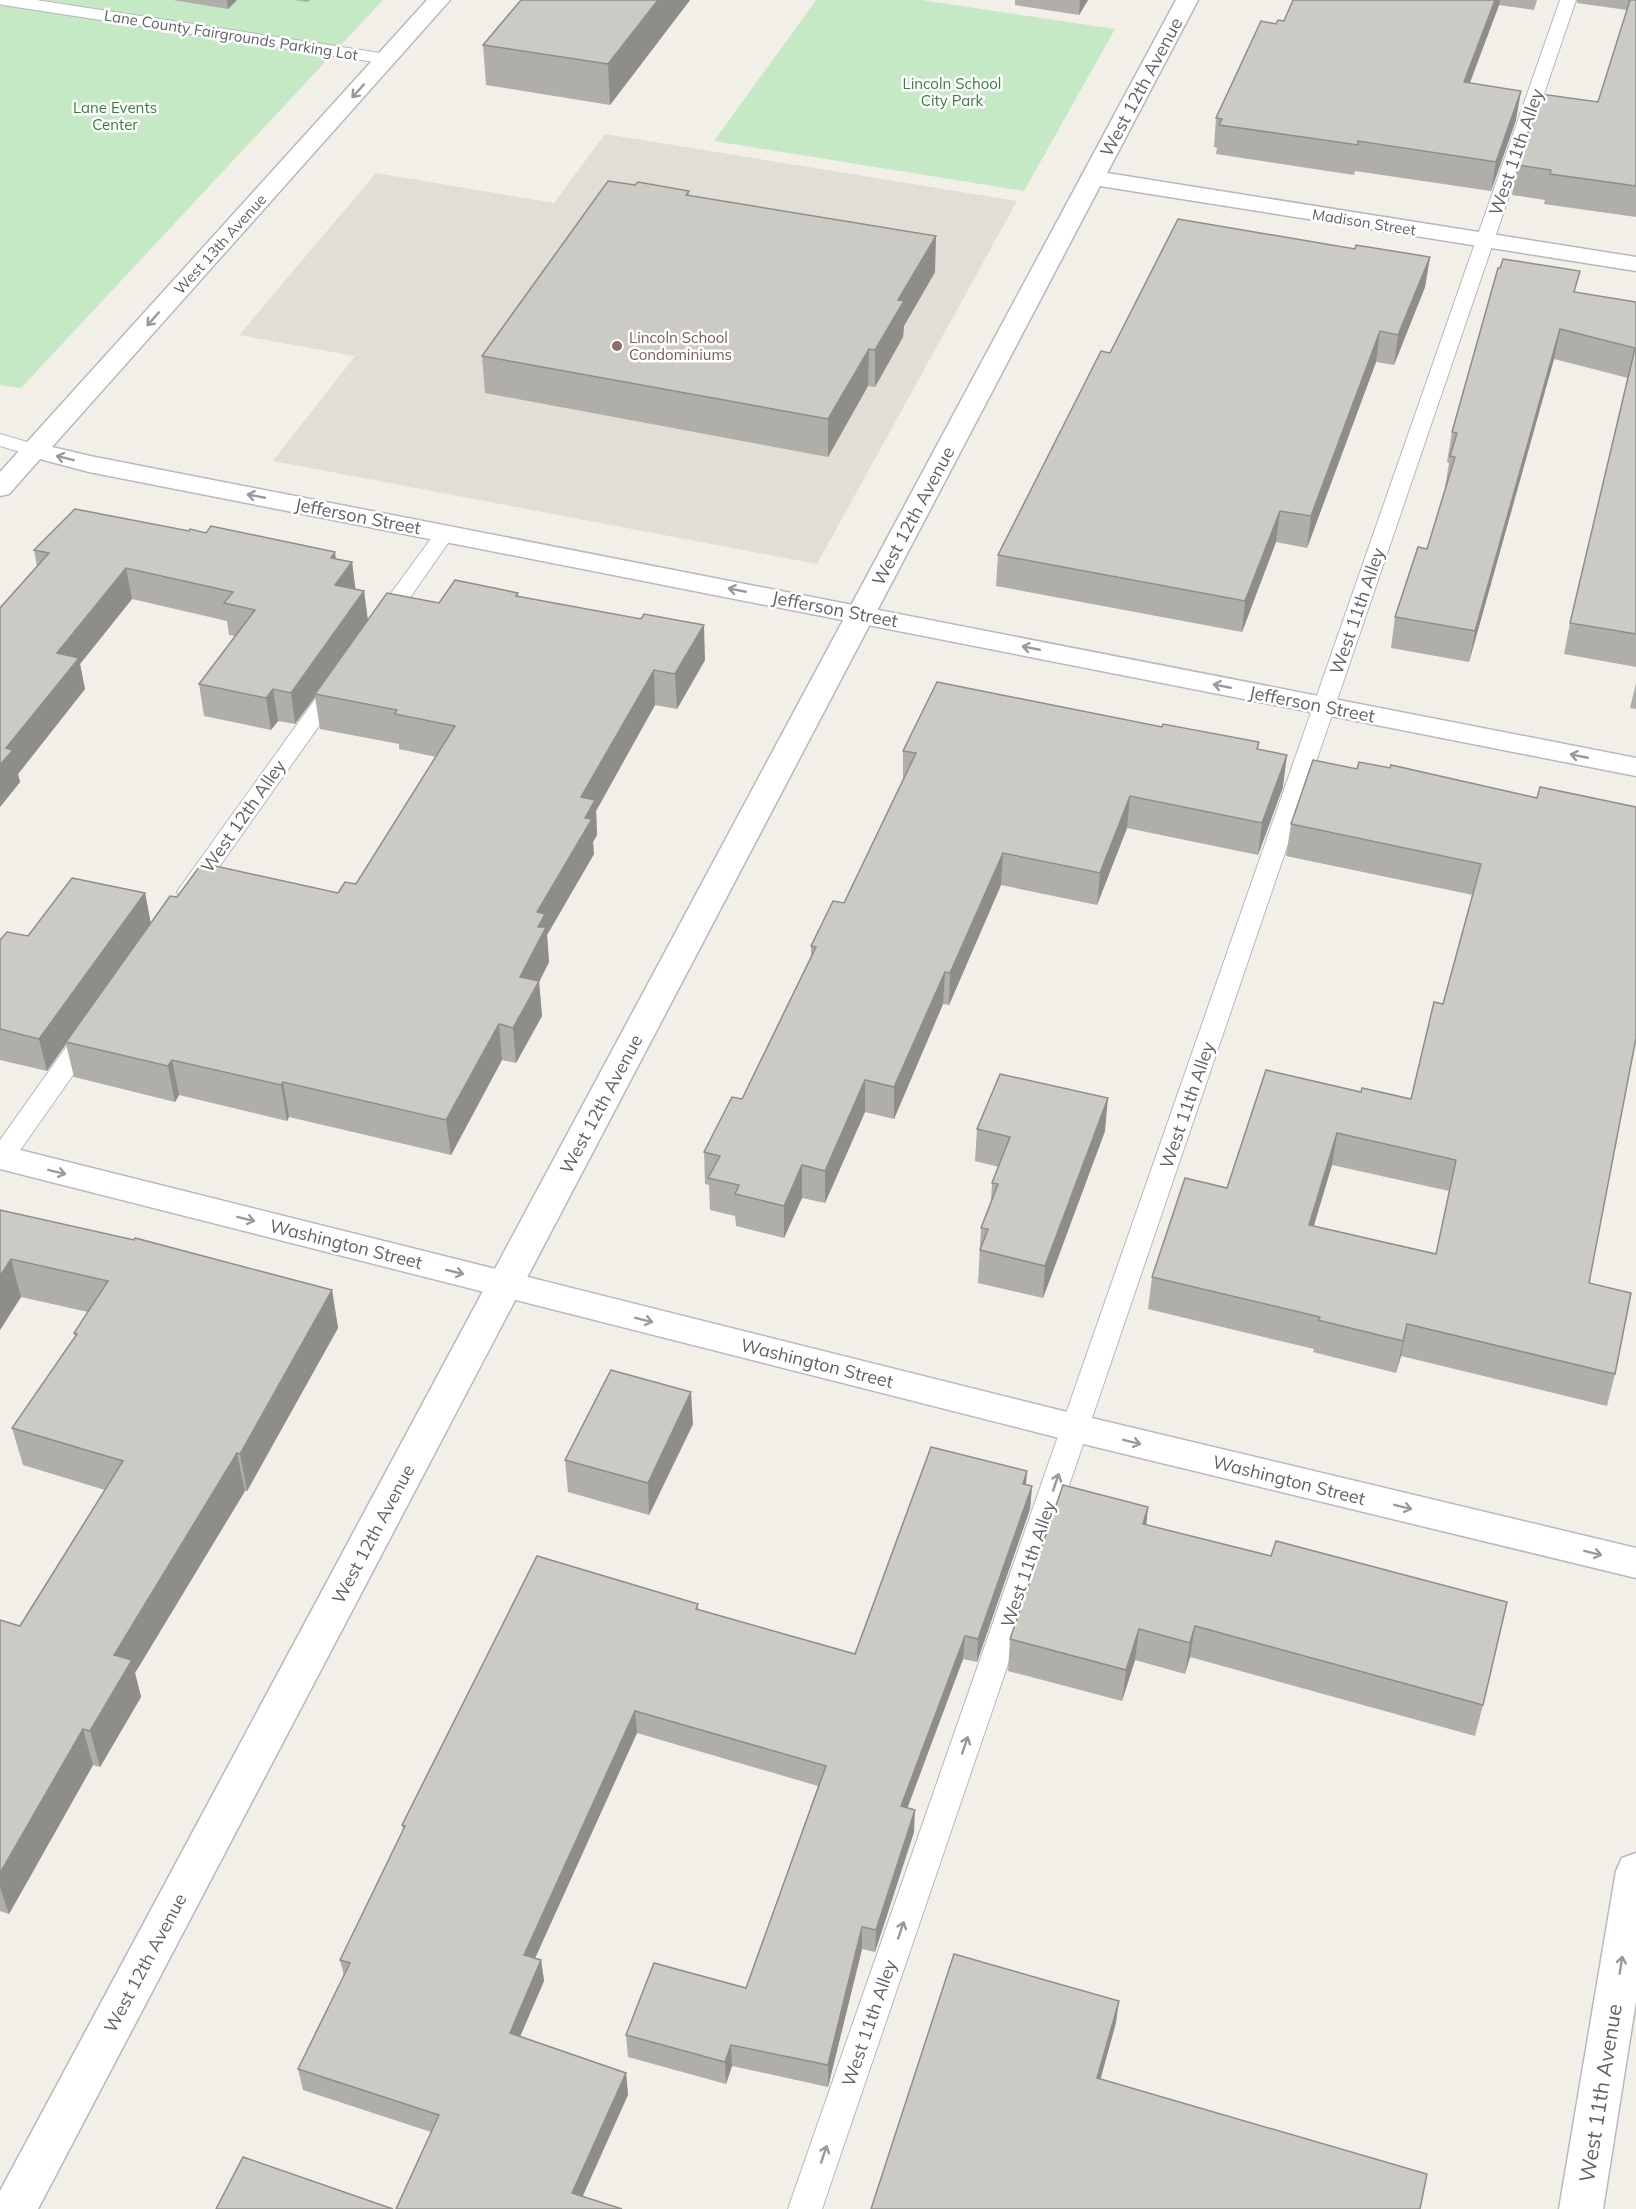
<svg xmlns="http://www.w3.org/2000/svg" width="1636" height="2209" font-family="Mulish,sans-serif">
<rect width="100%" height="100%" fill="#f1efe8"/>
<polygon fill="#e1ded6" points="605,134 1017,201 817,564 273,461 355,356 239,335 376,173 554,203"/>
<g fill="#c5e8c5">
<polygon points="0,0 383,0 21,388 0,385"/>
<polygon points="816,0 921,0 1115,29 1024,191 714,141"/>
</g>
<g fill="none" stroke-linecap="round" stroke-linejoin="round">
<defs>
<g id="lane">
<polygon points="0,0 36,0 387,54 393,55 396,59 393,63 387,64 3,5 0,4"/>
<polygon points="1560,0 1576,0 822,2209 788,2209"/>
<polygon points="0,434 41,446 44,450 41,454 34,456 0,446"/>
<polygon points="445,527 452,529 455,533 389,628 381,629 373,628 370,623 373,618 438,529"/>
<polygon points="337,678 345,680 348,685 197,898 189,900 181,898 177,892 181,886 329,680"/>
<polygon points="90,1023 99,1026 102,1032 99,1038 9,1166 0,1168 0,1140 81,1026"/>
</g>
<polygon id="street" points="1176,0 1198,0 1107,173 1636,257 1636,271 1100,186 38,2209 0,2209 0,2191"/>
<g id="secondary">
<polygon points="427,0 450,0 52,447 90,456 1636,758 1636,776 89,472 40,459 9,494 0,496 0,472"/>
<polygon points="0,1145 1075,1414 1636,1548 1636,1578 1075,1442 0,1169"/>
<polygon points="1636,1853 1636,2001 1603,2209 1559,2209 1616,1871 1622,1858"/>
</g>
</defs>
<use href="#lane" stroke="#b5b8bc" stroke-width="2"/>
<use href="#street" stroke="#b5b8bc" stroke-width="3"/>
<use href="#secondary" stroke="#b6babf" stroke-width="3"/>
<use href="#lane" fill="#fff" fill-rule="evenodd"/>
<use href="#street" fill="#fff" fill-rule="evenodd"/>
<use href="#secondary" fill="#fff" fill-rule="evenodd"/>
</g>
<g fill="#afaea9" fill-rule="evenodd">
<polygon points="173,0 237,0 228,9"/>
<polygon points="294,0 310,0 308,2"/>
<polygon points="521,0 690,0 610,105 486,85 483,45"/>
<polygon points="1015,0 1088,0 1079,15 1015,5"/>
<polygon points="1293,0 1537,0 1534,10 1499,5 1470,83 1516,120 1491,191 1355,171 1354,175 1216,154 1217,148 1214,147 1216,118 1276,24 1284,21"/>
<polygon points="1577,0 1636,0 1636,217 1544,204 1545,200 1512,195 1517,165 1598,102 1627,10 1577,3"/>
<polygon points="635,185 689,191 689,195 935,272 904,326 903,337 875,387 868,386 828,457 485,393 482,356"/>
<polygon points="1355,249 1430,257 1425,287 1394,365 1376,362 1307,548 1276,542 1242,632 996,586 998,555 1110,353"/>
<polygon points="1576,293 1636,302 1636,667 1564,654 1570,623 1628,378 1554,359 1469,662 1391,648 1395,617 1427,549 1446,487 1445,487 1449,463 1447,462 1452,432"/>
<polygon points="189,531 352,562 355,589 364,591 368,620 439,603 518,593 518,596 705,660 677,709 655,705 596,811 597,835 593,842 594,854 547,935 549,962 539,982 542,1016 516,1063 502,1060 451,1155 289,1117 287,1121 179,1095 175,1102 74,1077 66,1044 47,1071 0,1060 0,939 28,936 145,893 151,924 177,897 338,893 356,884 436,757 399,749 399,744 320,729 315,697 295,724 278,721 271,730 204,716 199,684 235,636 229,635 227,621 132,599 80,664 85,689 18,774 20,782 0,807 37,566 34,550"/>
<polygon points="1636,683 1636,709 1630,708"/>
<polygon points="1162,727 1259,742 1258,749 1283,787 1258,855 1127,828 1097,905 1001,885 949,1005 943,1004 894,1119 865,1112 825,1203 802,1198 784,1238 736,1226 735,1216 710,1210 709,1185 705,1184 704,1152 742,1099 811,957 811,946 844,903 903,782 903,751"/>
<path d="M1357 769 1537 798 1589 1283 1615 1374 1607 1406 1401 1356 1396 1373 1313 1352 1314 1349 1148 1309 1152 1277 1227 1188 1361 1092 1411 1099 1443 1004 1473 895 1286 856 1291 824ZM1332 1165 1449 1191 1436 1254 1314 1226Z"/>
<polygon points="977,1129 1105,1131 1043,1298 978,1283 981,1228 991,1202 992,1183 999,1167 975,1161"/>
<polygon points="0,1210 332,1290 338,1328 247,1491 245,1491 135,1673 141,1697 100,1767 93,1765 9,1914 0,1911 0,1620 20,1626 105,1490 23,1465 12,1428 75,1338 74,1333 88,1312 21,1297 0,1330"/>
<polygon points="693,1424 649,1515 568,1492 565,1460"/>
<polygon points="1027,1471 1026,1484 1032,1486 1030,1509 977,1662 963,1659 907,1808 914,1832 875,1952 862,1949 828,2087 732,2066 726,2084 628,2057 626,2035 746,1988 818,1786 637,1733 535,1958 541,1960 544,1981 520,2037 626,2073 628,2095 396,2209 431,2132 303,2090 298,2069 344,1976 340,1960 403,1831 402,1825 698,1604 698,1609 855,1654"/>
<polygon points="1148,1507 1146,1525 1483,1705 1475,1736 1190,1657 1185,1674 1135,1660 1122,1701 1008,1671 1010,1639"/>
</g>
<g fill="#8f8d8a">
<polygon points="227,0 237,0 228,9"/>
<polygon points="658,0 690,0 610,105 608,64"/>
<polygon points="1080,0 1088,0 1079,15"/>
<polygon points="1495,0 1500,0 1499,5 1459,111 1464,82"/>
<polygon points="1521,91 1516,120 1491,191 1496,162"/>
<polygon points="936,236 935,272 904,326 903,337 875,387 875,350 898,300"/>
<polygon points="1430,257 1425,287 1394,365 1398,335"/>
<polygon points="1560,329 1554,359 1469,662 1475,631"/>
<polygon points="1380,331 1376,362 1307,548 1311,516"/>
<polygon points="869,349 868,386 828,457 828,419"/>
<polygon points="1280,511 1276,542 1242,632 1245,601"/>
<polygon points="335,552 339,580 352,562 356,593 339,616 331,558"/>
<polygon points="126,568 132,599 80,664 85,689 18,774 20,782 0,807 0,765 6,748 57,653"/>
<polygon points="364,591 368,622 315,694 315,697 295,724 291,693"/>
<polygon points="704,625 705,660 677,709 675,674"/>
<polygon points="654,670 655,705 596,811 597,835 593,842 594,854 547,935 549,962 539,982 542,1016 516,1063 513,1028 520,977 537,912 581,797"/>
<polygon points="273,689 278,721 271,730 266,698"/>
<polygon points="1287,755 1283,787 1258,855 1262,823"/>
<polygon points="1130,796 1127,828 1097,905 1100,873"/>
<polygon points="1003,853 1001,885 949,1005 950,973"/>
<polygon points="145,893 151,925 66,1042 66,1044 47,1071 39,1039"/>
<polygon points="945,972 943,1004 894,1119 894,1087"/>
<polygon points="499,1024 502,1060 451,1155 446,1120"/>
<polygon points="172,1060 179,1095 175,1102 168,1066"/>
<polygon points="865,1080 865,1112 825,1203 825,1171"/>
<polygon points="283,1082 289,1117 287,1121 281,1085"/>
<polygon points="1108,1098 1105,1131 1043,1298 1045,1266"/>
<polygon points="1337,1133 1332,1165 1304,1257 1309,1225"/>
<polygon points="802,1165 802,1198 784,1238 784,1206"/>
<polygon points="11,1259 21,1297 0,1330 0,1276"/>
<polygon points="332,1290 338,1328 247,1491 240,1454"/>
<polygon points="1407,1324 1401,1356 1396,1373 1403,1341"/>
<polygon points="691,1392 693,1424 649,1515 648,1483"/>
<polygon points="237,1453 245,1491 135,1673 141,1697 100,1767 90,1731 114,1655"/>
<polygon points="1027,1471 1025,1494 1023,1484"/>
<polygon points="1032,1486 1030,1509 977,1662 978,1639"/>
<polygon points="1148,1507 1145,1538 1143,1524"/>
<polygon points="1195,1626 1190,1657 1185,1674 1190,1643"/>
<polygon points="1139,1629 1135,1660 1122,1701 1126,1670"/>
<polygon points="965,1636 963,1659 900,1828 901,1806"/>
<polygon points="635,1711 637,1733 527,1976 524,1955"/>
<polygon points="83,1729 93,1765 9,1914 0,1887 0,1873"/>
<polygon points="915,1810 914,1832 875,1952 876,1930"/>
<polygon points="862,1927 862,1949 828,2087 828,2065"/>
<polygon points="541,1960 544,1981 512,2055 510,2033"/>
<polygon points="1119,2001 1116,2023 1095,2099 1097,2078"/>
<polygon points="731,2045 732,2066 726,2084 725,2062"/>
<polygon points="626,2073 628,2095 577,2209 572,2193"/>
</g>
<g fill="#cccac5" stroke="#8f8d8a" stroke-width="1.5" fill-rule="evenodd">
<polygon points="521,0 658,0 608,64 483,45"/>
<polygon points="1293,0 1495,0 1464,82 1521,91 1496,162 1358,141 1358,145 1219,125 1222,119 1216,118 1261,21 1276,24 1278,20 1284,21"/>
<polygon points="1630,0 1636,0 1636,186 1550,174 1551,170 1517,165 1541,94 1598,102"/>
<polygon points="608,181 635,185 638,182 689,191 686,195 936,236 898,300 904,301 875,350 869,349 828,419 482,356"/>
<polygon points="1178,219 1355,249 1356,245 1430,257 1398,335 1380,331 1311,516 1280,511 1245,601 998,555 1101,351 1110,353"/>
<polygon points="1503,259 1580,271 1574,292 1636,302 1636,634 1570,623 1635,348 1560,329 1475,631 1395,617 1418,547 1427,549 1455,457 1450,456 1457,433 1452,432 1498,268 1500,268"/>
<polygon points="75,509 189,531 190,529 206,533 211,526 335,552 331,558 352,562 335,585 364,591 291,693 273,689 266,698 199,684 255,610 224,603 233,592 126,568 57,653 79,658 6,748 13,750 0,765 0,608 49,553 34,550"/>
<polygon points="455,580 518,593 516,596 641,619 644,614 704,625 675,674 654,670 581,797 595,800 585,818 592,819 537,912 545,914 538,927 546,927 520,977 539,981 513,1028 499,1024 446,1120 283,1082 281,1085 172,1060 168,1066 66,1042 170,896 177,897 202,863 338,893 345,882 356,884 455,726 395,714 397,710 315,694 387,593 439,603"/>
<polygon points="937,682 1162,727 1163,724 1259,742 1257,749 1287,755 1262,823 1130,796 1100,873 1003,853 950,973 945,972 894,1087 865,1080 825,1171 802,1165 784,1206 735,1194 739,1185 708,1178 720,1156 704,1152 732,1097 742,1099 816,947 811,946 833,901 844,903 916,753 903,751"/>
<path d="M1313 760 1357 769 1359 762 1390 768 1391 765 1537 798 1540 787 1636 807V1038L1589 1283 1631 1293 1615 1374 1407 1324 1403 1341 1318 1320 1320 1317 1152 1277 1185 1178 1227 1188 1266 1070 1361 1092 1362 1088 1411 1099 1434 1002 1443 1004 1481 864 1291 824ZM1337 1133 1456 1160 1436 1254 1309 1225Z"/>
<polygon points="72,878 145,893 39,1039 0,1029 0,939 1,939 7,932 28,936"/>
<polygon points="1000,1074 1108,1098 1045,1266 980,1250 988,1229 981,1228 998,1184 992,1183 1010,1137 977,1129"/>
<polygon points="0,1210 134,1240 135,1238 332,1290 240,1454 237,1453 114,1655 132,1660 90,1731 83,1729 0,1873 0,1620 20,1626 123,1461 12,1428 77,1334 74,1333 108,1281 11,1259 0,1276"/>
<polygon points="611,1370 691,1392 648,1483 565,1460"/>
<polygon points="931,1447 1027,1471 1023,1484 1032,1486 978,1639 965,1636 901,1806 915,1810 876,1930 862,1927 828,2065 731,2045 725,2062 626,2035 654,1963 746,1988 826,1766 635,1711 524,1955 541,1960 510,2033 626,2073 572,2193 622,2209 396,2209 439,2115 298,2069 350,1963 340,1960 405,1826 402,1825 537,1556 698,1604 696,1609 855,1654"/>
<polygon points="1063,1485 1148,1507 1143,1524 1271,1556 1276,1541 1507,1602 1483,1705 1195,1626 1190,1643 1139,1629 1126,1670 1010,1639"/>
<polygon points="954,1954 1119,2001 1097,2078 1427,2174 1420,2209 871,2209"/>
<polygon points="243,2157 393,2209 216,2209"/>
</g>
<defs><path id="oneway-shaft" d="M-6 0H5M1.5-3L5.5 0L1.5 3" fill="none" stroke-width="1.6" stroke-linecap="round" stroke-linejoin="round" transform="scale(1.5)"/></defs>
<g stroke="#979a9d">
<use href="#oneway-shaft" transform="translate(358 91) rotate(132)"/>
<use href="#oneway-shaft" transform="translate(153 319) rotate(132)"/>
<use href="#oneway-shaft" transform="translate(65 458) rotate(-166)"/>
<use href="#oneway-shaft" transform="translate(256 496) rotate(-169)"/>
<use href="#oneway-shaft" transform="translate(737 590) rotate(-169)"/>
<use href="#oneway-shaft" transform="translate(1031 648) rotate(-169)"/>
<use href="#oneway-shaft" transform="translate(1222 686) rotate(-169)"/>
<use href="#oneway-shaft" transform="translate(1579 756) rotate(-169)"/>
<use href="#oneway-shaft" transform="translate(57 1172) rotate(14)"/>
<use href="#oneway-shaft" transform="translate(246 1219) rotate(14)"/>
<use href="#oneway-shaft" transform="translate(455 1272) rotate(14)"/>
<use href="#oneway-shaft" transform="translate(644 1320) rotate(14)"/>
<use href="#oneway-shaft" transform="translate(1132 1442) rotate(14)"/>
<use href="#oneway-shaft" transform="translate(1056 1482) rotate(-71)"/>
<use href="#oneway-shaft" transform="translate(1403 1507) rotate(14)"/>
<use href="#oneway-shaft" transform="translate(1593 1553) rotate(14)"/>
<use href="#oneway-shaft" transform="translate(965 1745) rotate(-71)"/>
<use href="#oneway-shaft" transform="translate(901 1930) rotate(-71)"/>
<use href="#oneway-shaft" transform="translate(1621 1965) rotate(-81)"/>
<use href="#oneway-shaft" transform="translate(824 2154) rotate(-71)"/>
</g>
<circle fill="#8d6e63" stroke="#fff" stroke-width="2" cx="617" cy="346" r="6"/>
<g text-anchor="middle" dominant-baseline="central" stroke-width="5" stroke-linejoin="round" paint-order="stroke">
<g font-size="15" fill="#5f6368" stroke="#fff">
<text transform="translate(231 35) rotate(9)">Lane County Fairgrounds Parking Lot</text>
<text transform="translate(1364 222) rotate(9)">Madison Street</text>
<text transform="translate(220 244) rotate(-48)">West 13th Avenue</text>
</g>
<g font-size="15" fill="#348238" stroke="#fff">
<text x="952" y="83">Lincoln School<tspan x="952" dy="17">City Park</tspan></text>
<text x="115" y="107">Lane Events<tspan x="115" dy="17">Center</tspan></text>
</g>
<g font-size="15" fill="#785e54" stroke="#fff" text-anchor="start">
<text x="629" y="337">Lincoln School<tspan x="629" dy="17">Condominiums</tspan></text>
</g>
<g font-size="18" fill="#5f6368" stroke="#fff">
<text transform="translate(1141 87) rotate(-62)">West 12th Avenue</text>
<text transform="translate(1516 152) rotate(-71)">West 11th Alley</text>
<text transform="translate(358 516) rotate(11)">Jefferson Street</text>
<text transform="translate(913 516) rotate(-62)">West 12th Avenue</text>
<text transform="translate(835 609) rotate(11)">Jefferson Street</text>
<text transform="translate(1357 611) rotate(-71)">West 11th Alley</text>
<text transform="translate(1312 704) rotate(11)">Jefferson Street</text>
<text transform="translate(243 816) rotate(-55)">West 12th Alley</text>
<text transform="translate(601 1104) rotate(-62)">West 12th Avenue</text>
<text transform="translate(1187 1105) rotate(-71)">West 11th Alley</text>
<text transform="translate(346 1244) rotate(14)">Washington Street</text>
<text transform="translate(817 1363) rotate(14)">Washington Street</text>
<text transform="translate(1289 1480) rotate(14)">Washington Street</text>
<text transform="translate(373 1534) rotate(-62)">West 12th Avenue</text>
<text transform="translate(1028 1564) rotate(-71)">West 11th Alley</text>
<text transform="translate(145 1963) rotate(-62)">West 12th Avenue</text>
<text transform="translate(869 2023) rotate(-71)">West 11th Alley</text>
</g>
<g font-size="21" fill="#5f6368" stroke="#fff">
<text transform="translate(1600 2093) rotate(-81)">West 11th Avenue</text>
</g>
</g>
</svg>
